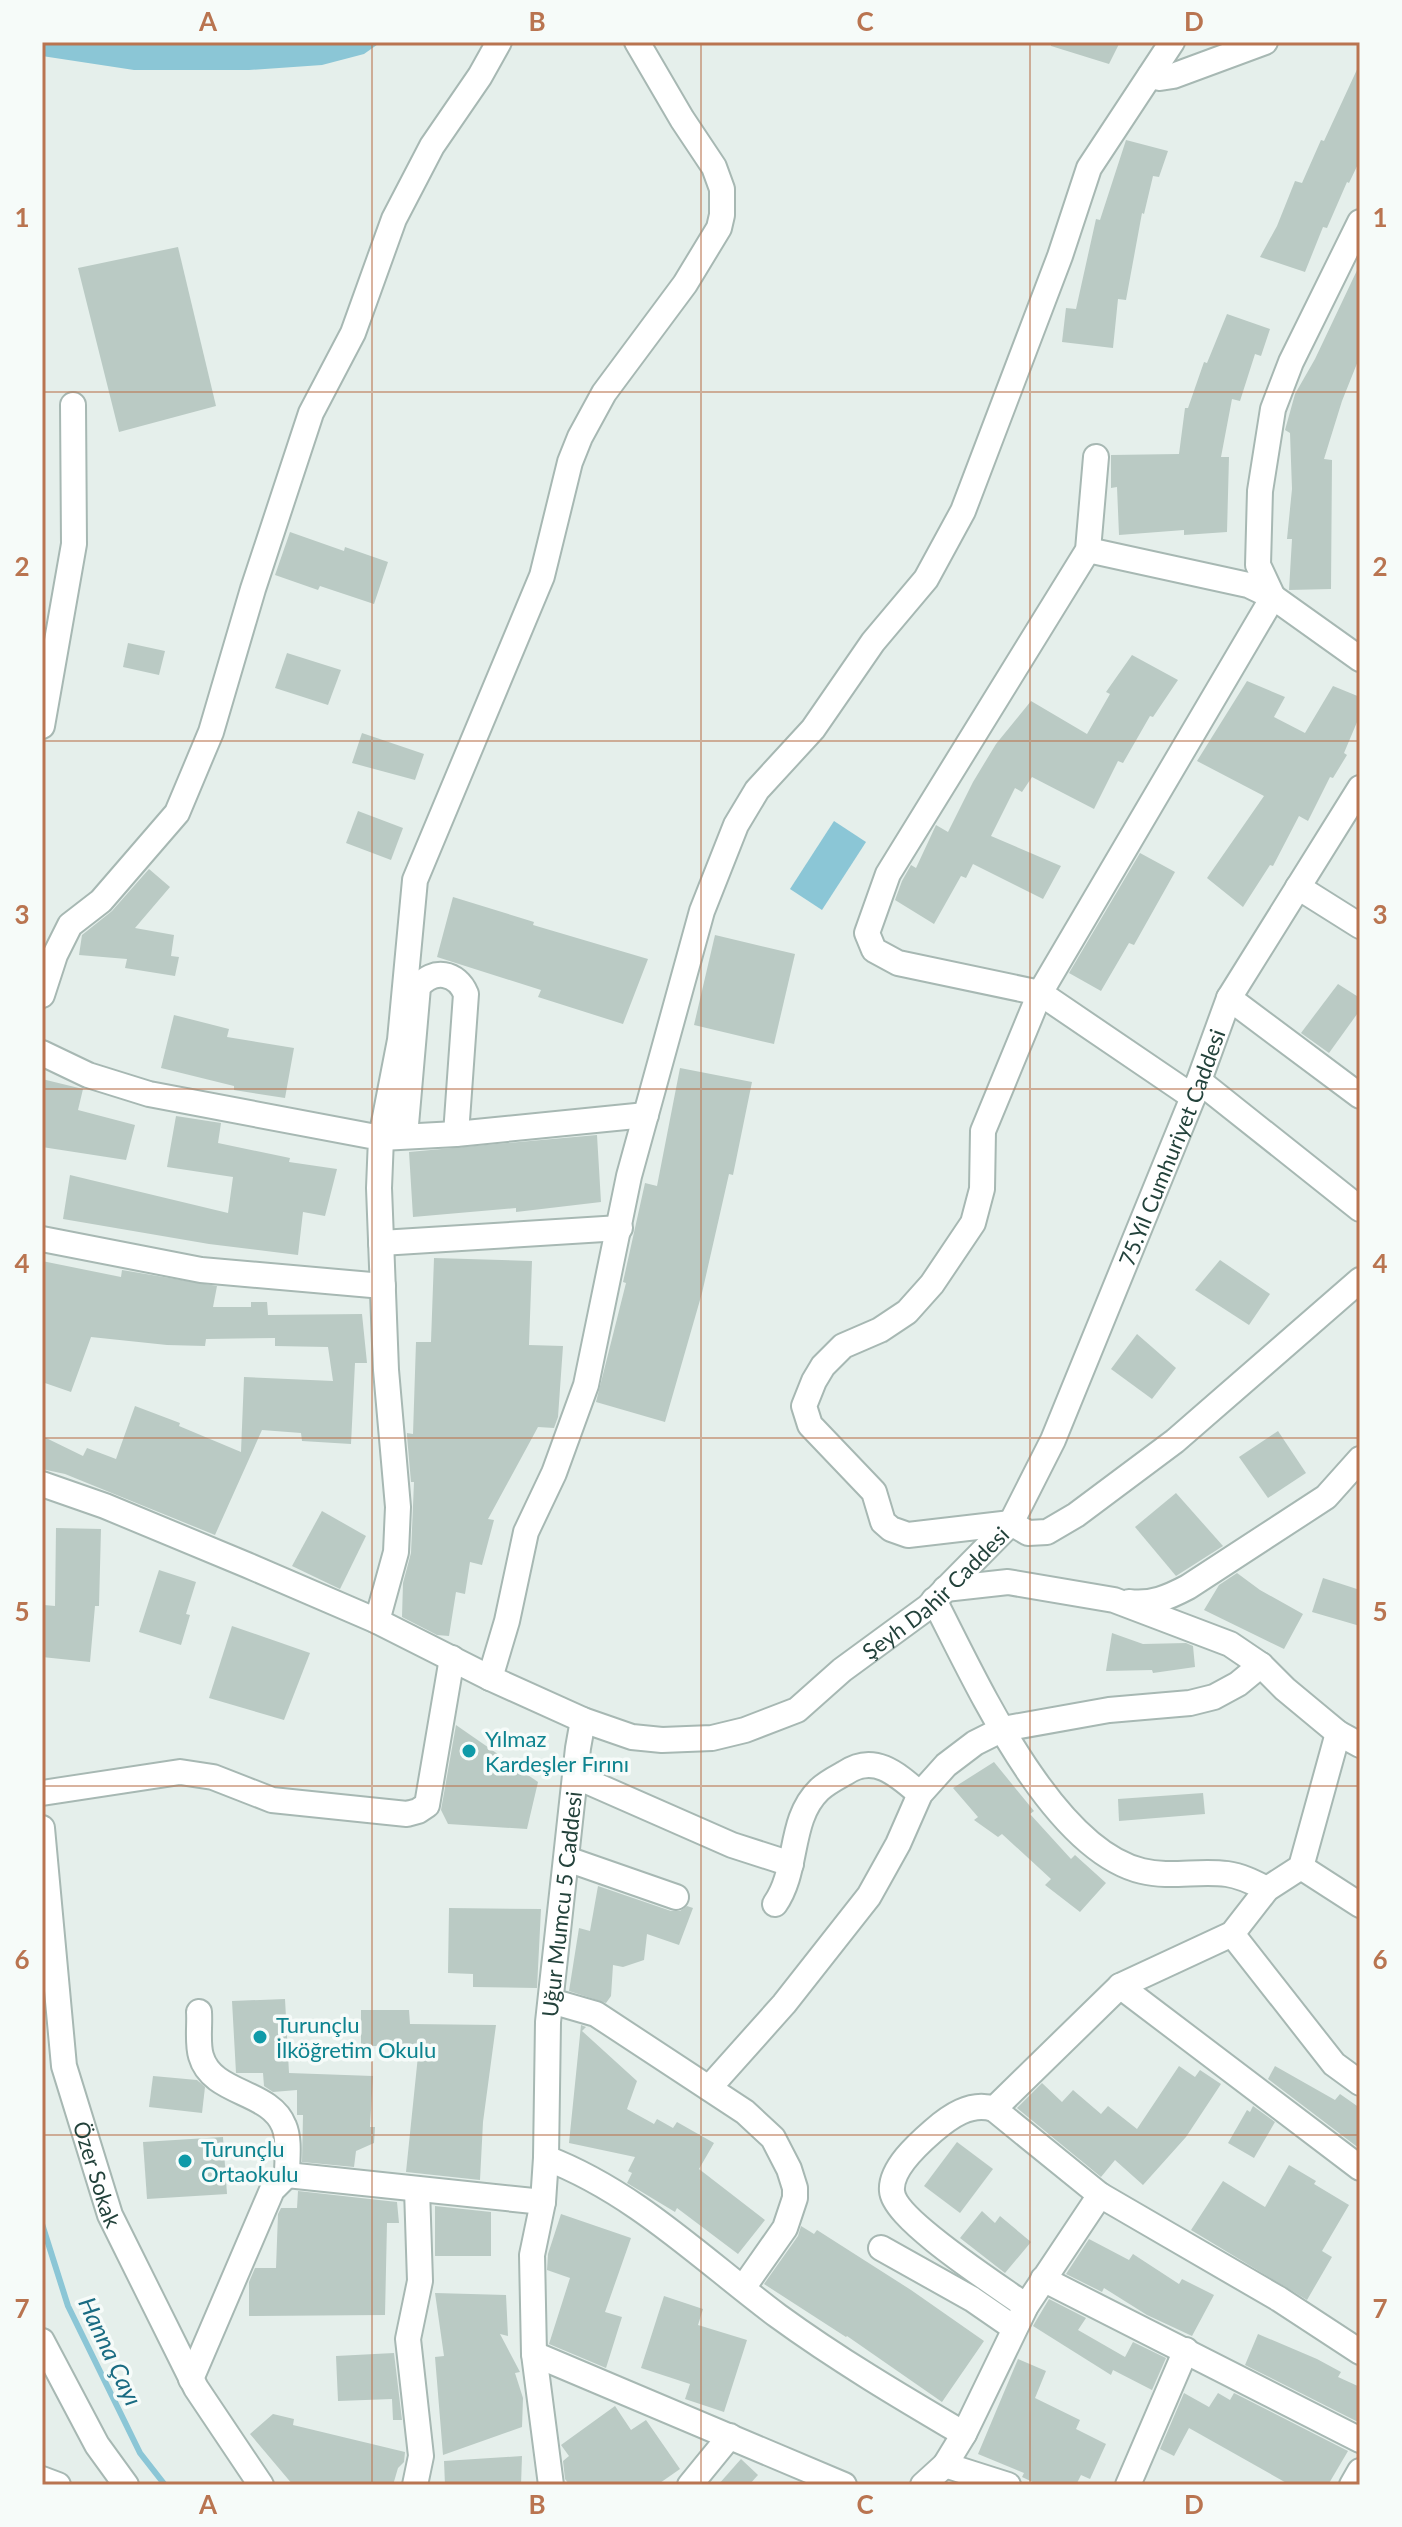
<svg xmlns="http://www.w3.org/2000/svg" width="1402" height="2527" font-family="Lato,sans-serif">
<rect width="100%" height="100%" fill="#e5efeb"/>
<g fill="#8bc6d6">
<polygon points="42,42 381,42 364,54 322,65 249,70 134,70 42,56"/>
<polygon points="834,821 866,842 822,910 790,889"/>
</g>
<g fill="none" stroke-linecap="round" stroke-linejoin="round">
<polyline stroke="#8bc6d6" stroke-width="6" points="42,2224 68,2306 140,2453 165,2485"/>
</g>
<g fill="#bacac4">
<polygon points="1051,42 1120,42 1109,64 1051,46"/>
<polygon points="1360,63 1360,160 1349,183 1347,182 1327,228 1323,227 1305,272 1260,257 1277,226 1295,181 1302,183 1321,140 1324,141"/>
<polygon points="1126,140 1168,151 1159,177 1153,176 1144,214 1142,213 1126,300 1118,299 1113,348 1062,342 1066,308 1076,309 1096,219 1100,220"/>
<polygon points="178,247 216,406 119,432 78,268"/>
<polygon points="1360,264 1360,356 1342,401 1324,459 1332,460 1331,589 1289,590 1292,539 1287,539 1292,489 1290,433 1285,430 1295,394 1315,359"/>
<polygon points="1227,314 1270,329 1261,356 1255,354 1240,401 1232,399 1221,457 1229,457 1227,532 1184,535 1184,530 1119,535 1117,487 1111,488 1111,455 1179,454 1185,408 1188,408 1204,362 1207,363"/>
<polygon points="290,532 344,551 345,547 388,562 374,604 320,586 318,590 275,575"/>
<polygon points="128,643 165,651 159,675 123,667"/>
<polygon points="287,653 341,670 328,705 275,688"/>
<polygon points="1132,655 1178,680 1153,717 1150,716 1123,763 1118,761 1094,809 1032,777 1022,792 1015,788 991,836 1061,866 1043,899 973,864 966,878 961,876 934,924 895,900 902,881 911,865 916,868 936,825 948,832 973,782 996,744 1031,701 1087,734 1110,694 1106,692"/>
<polygon points="1247,681 1285,697 1274,717 1305,733 1333,686 1360,697 1360,715 1344,753 1347,755 1333,778 1330,777 1308,821 1299,816 1273,866 1270,865 1243,907 1207,878 1264,796 1197,761"/>
<polygon points="362,733 424,754 415,780 352,763"/>
<polygon points="358,811 403,828 391,860 346,843"/>
<polygon points="1140,853 1175,872 1134,945 1129,943 1101,991 1069,973"/>
<polygon points="149,869 170,887 135,928 174,935 171,956 179,957 175,976 125,968 127,959 79,955 82,935 112,911"/>
<polygon points="453,897 534,922 533,925 648,959 623,1024 538,997 541,990 437,957"/>
<polygon points="715,935 795,954 774,1044 694,1025"/>
<polygon points="1338,984 1360,998 1360,1010 1329,1053 1301,1033"/>
<polygon points="174,1015 229,1029 227,1037 294,1048 285,1098 234,1090 234,1086 161,1068"/>
<polygon points="680,1068 752,1082 733,1175 729,1174 702,1293 665,1422 596,1402 626,1283 623,1282 645,1183 657,1186"/>
<polygon points="42,1079 83,1089 78,1110 135,1125 126,1160 42,1147"/>
<polygon points="176,1116 221,1123 218,1143 290,1158 289,1162 337,1169 325,1216 303,1212 298,1255 209,1244 63,1219 70,1175 228,1213 233,1177 167,1167"/>
<polygon points="597,1135 601,1202 516,1212 516,1208 413,1217 409,1152"/>
<polygon points="434,1258 532,1261 529,1345 563,1346 558,1417 554,1428 538,1427 488,1519 494,1520 482,1565 470,1562 465,1594 456,1592 449,1636 437,1635 402,1617 403,1583 411,1553 414,1482 411,1482 407,1436 407,1433 413,1434 416,1342 431,1342"/>
<polygon points="1220,1260 1270,1294 1249,1325 1195,1290"/>
<polygon points="42,1261 121,1277 122,1270 217,1286 213,1307 251,1307 251,1302 267,1302 268,1315 362,1314 367,1363 355,1363 351,1444 302,1441 301,1433 262,1430 215,1535 65,1474 42,1469 42,1436 83,1456 87,1448 116,1459 135,1406 180,1423 179,1426 241,1452 244,1377 333,1381 328,1347 275,1346 275,1338 206,1339 205,1346 167,1345 91,1337 71,1392 42,1382"/>
<polygon points="1137,1334 1176,1368 1152,1399 1111,1369"/>
<polygon points="1278,1431 1306,1473 1268,1498 1239,1457"/>
<polygon points="1176,1493 1223,1546 1176,1576 1135,1527"/>
<polygon points="322,1511 366,1536 340,1589 292,1566"/>
<polygon points="56,1528 101,1529 99,1606 95,1606 90,1662 42,1657 44,1605 55,1606"/>
<polygon points="159,1570 196,1582 186,1614 190,1615 181,1645 139,1632"/>
<polygon points="1237,1573 1260,1590 1303,1614 1284,1649 1204,1610 1219,1585"/>
<polygon points="1323,1578 1360,1590 1360,1626 1312,1612"/>
<polygon points="232,1626 310,1653 284,1720 209,1698"/>
<polygon points="1112,1633 1143,1644 1186,1643 1193,1646 1195,1667 1153,1673 1152,1670 1106,1671"/>
<polygon points="456,1725 538,1782 527,1829 448,1824 441,1810"/>
<polygon points="994,1762 1034,1811 1030,1814 1071,1859 1075,1855 1106,1883 1080,1912 1045,1885 1051,1879 1002,1834 998,1837 974,1820 978,1817 953,1788"/>
<polygon points="1203,1793 1205,1814 1119,1821 1118,1799"/>
<polygon points="598,1886 671,1911 680,1911 687,1906 693,1908 679,1945 647,1934 644,1960 623,1967 613,1965 611,1996 606,2003 569,1991 579,1928 590,1931"/>
<polygon points="449,1908 541,1909 537,1988 473,1987 473,1974 448,1973"/>
<polygon points="285,1999 289,2073 373,2076 370,2127 375,2127 374,2143 356,2151 354,2167 302,2162 303,2115 297,2115 297,2090 273,2092 264,2086 263,2073 236,2073 232,2001"/>
<polygon points="361,2010 409,2010 410,2024 496,2025 483,2122 480,2180 406,2172 419,2046 361,2046"/>
<polygon points="581,2025 586,2027 582,2031 637,2081 627,2109 654,2124 657,2119 673,2128 677,2122 714,2143 699,2169 765,2220 738,2254 677,2208 675,2212 627,2183 632,2173 628,2171 635,2157 569,2143"/>
<polygon points="1179,2066 1195,2077 1200,2070 1221,2084 1186,2137 1143,2185 1115,2160 1101,2177 1017,2108 1042,2083 1062,2102 1073,2090 1101,2114 1108,2106 1137,2129"/>
<polygon points="1275,2066 1335,2100 1340,2094 1360,2108 1360,2149 1268,2079"/>
<polygon points="153,2076 197,2080 205,2087 202,2113 149,2107"/>
<polygon points="1253,2106 1275,2122 1254,2158 1228,2143 1247,2110 1250,2112"/>
<polygon points="223,2137 227,2194 147,2199 143,2142"/>
<polygon points="957,2142 993,2169 960,2213 924,2186"/>
<polygon points="1289,2165 1316,2181 1314,2184 1349,2205 1322,2251 1332,2257 1307,2300 1191,2230 1223,2181 1265,2207"/>
<polygon points="298,2191 397,2202 399,2223 387,2223 385,2315 249,2316 249,2282 255,2268 276,2268 278,2214 281,2208 297,2208"/>
<polygon points="435,2206 491,2212 491,2256 435,2256"/>
<polygon points="982,2211 995,2223 1000,2216 1031,2242 1005,2273 960,2238"/>
<polygon points="561,2214 631,2238 605,2312 622,2317 606,2368 549,2344 570,2278 547,2270 548,2254"/>
<polygon points="801,2226 814,2234 817,2230 911,2290 984,2341 942,2402 847,2336 846,2337 764,2284 798,2236"/>
<polygon points="1089,2239 1129,2260 1133,2254 1179,2284 1182,2279 1214,2295 1192,2336 1147,2315 1104,2288 1102,2292 1066,2274"/>
<polygon points="435,2293 506,2295 508,2336 500,2334 520,2372 515,2373 523,2398 522,2427 443,2455 435,2357 444,2356"/>
<polygon points="664,2296 703,2309 698,2325 747,2340 724,2412 685,2399 690,2384 641,2368"/>
<polygon points="1049,2299 1086,2318 1078,2330 1125,2357 1133,2342 1166,2358 1152,2390 1113,2370 1111,2375 1033,2326"/>
<polygon points="1258,2334 1317,2359 1341,2372 1338,2377 1360,2387 1360,2423 1245,2365"/>
<polygon points="394,2353 402,2420 393,2420 392,2399 338,2401 336,2356"/>
<polygon points="1018,2359 1046,2371 1035,2398 1080,2420 1076,2429 1106,2444 1090,2479 1081,2475 1076,2485 1039,2485 1022,2477 1024,2473 978,2454"/>
<polygon points="1184,2393 1209,2407 1218,2393 1230,2400 1234,2393 1348,2451 1328,2485 1290,2485 1189,2428 1174,2456 1160,2449"/>
<polygon points="615,2406 631,2430 646,2420 680,2469 657,2485 570,2485 565,2479 563,2461 569,2456 561,2445"/>
<polygon points="273,2414 294,2419 293,2425 405,2452 404,2462 398,2468 393,2485 293,2485 250,2434"/>
<polygon points="522,2456 521,2485 445,2485 444,2461"/>
<polygon points="741,2459 758,2475 749,2485 718,2485"/>
</g>
<g fill="none" stroke-linecap="round" stroke-linejoin="round">
<defs>
<g id="minor">
<polyline points="637,42 682,119 714,167 722,189 722,215 719,228 685,284 604,393 580,437 570,462 542,576 415,880 400,1040 381,1138 456,1134 646,1115"/>
<polyline points="1150,76 1160,78 1173,76 1265,42"/>
<polyline points="1096,457 1088,550 888,874 867,933 874,950 898,963 1040,993 1193,1097"/>
<polyline points="1088,550 1248,585 1273,597 1360,659"/>
<polyline points="42,726 74,544 73,405"/>
<polyline points="1298,887 1360,926"/>
<polyline points="42,995 55,955 70,925 101,901 177,813 211,732 253,589 311,413 353,333 394,219 432,146 480,76 499,42"/>
<polyline points="1229,998 1360,1096"/>
<polyline points="42,1053 88,1075 149,1094 381,1138 379,1188 386,1370 398,1507 396,1552 377,1621"/>
<polyline points="1199,1081 1360,1209"/>
<path d="M405 1136 418 987C433 968 457 972 466 994L456 1134"/>
<polyline points="42,1239 201,1270 383,1286"/>
<polyline points="381,1243 620,1228"/>
<path id="s1" d="M42 1484 105 1506 247 1565 377 1621 490 1678 583 1720 632 1737 662 1740 712 1738 745 1730 797 1710 842 1670 928 1607 1011 1523 1053 1440 1193 1097 1229 998 1360 788"/>
<polyline points="1011,1523 908,1535 891,1529 883,1522 874,1492 810,1425 804,1406 814,1381 823,1366 843,1346 880,1330 907,1312 932,1284 973,1223 982,1189 983,1131 1040,993 1273,597 1258,565 1260,491 1273,409 1291,362 1360,222"/>
<polyline points="1011,1523 1028,1533 1047,1532 1076,1515 1175,1441 1360,1280"/>
<polyline points="945,1589 1008,1582 1114,1600 1230,1644 1261,1665 1285,1689 1338,1733 1360,1745"/>
<path d="M934 1600C975 1679 1050 1849 1142 1871 1170 1878 1199 1870 1227 1874 1242 1876 1255 1883 1267 1889"/>
<path d="M1129 1602C1151 1605 1169 1597 1188 1587L1326 1497 1360 1459"/>
<polyline points="490,1678 507,1621 526,1532 554,1473 586,1385 629,1176 702,911 736,825 757,790 813,729 873,642 926,579 963,511 1060,256 1089,168 1172,42"/>
<polyline points="575,1776 732,1845 791,1864"/>
<polyline points="42,1793 180,1772 213,1777 272,1800 407,1814 418,1811 427,1805 452,1658"/>
<path id="s2" d="M42 1828 64 2066 110 2215 196 2388 261 2485"/>
<polyline points="567,1859 676,1897"/>
<polyline points="1301,1867 1360,1905"/>
<path d="M775 1904C799 1870 788 1820 819 1790 826 1783 836 1778 845 1773 874 1753 897 1774 920 1794"/>
<polyline points="1232,1934 1334,2064 1360,2083"/>
<polyline points="1120,1986 1360,2168"/>
<polyline points="551,2001 596,2014 745,2112 773,2138 789,2169 795,2188 795,2198 785,2228 743,2288"/>
<polyline points="709,2088 784,2004 869,1896 898,1844 920,1794 946,1765 975,1743 1003,1729 1109,1710 1190,1703 1214,1697 1238,1684 1261,1665"/>
<polyline points="994,2109 1120,1986 1232,1934 1267,1889 1301,1867 1338,1733"/>
<path d="M546 2158C635 2192 703 2260 778 2316 837 2359 901 2397 964 2434"/>
<polyline points="287,2175 543,2202"/>
<polyline points="881,2248 972,2299 1014,2328"/>
<polyline points="1043,2279 1360,2440"/>
<path d="M1026 2306C1000 2287 894 2220 892 2191 890 2169 918 2144 933 2131 949 2117 971 2101 994 2109L1100 2195 1279 2299 1360 2352"/>
<polyline points="42,2341 97,2445 126,2485"/>
<polyline points="534,2354 844,2485"/>
<path d="M191 2379 272 2190 287 2175C287 2160 290 2140 284 2126 270 2090 212 2095 201 2056 197 2043 200 2025 199 2012"/>
<polyline points="945,2465 1008,2485"/>
<polyline points="42,2479 58,2485"/>
<polyline points="415,2485 421,2456 408,2339 420,2281 417,2189"/>
<path id="s3" d="M551 2485 534 2354 532 2255 543 2202 546 2158 548 2022 578 1748 583 1720"/>
<polyline points="690,2485 730,2436"/>
<polyline points="923,2485 945,2465 964,2434 1026,2306 1100,2195"/>
<polyline points="1128,2485 1186,2350"/>
<polyline points="1352,2485 1360,2471"/>
</g>
</defs>
<use href="#minor" stroke="#a7b8b3" stroke-width="28"/>
<use href="#minor" stroke="#fff" stroke-width="24"/>
</g>
<path fill="none" stroke="#b97450" stroke-width="2" stroke-opacity="0.55" d="M372 42V2485M701 42V2485M1030 42V2485M42 392H1360M42 741H1360M42 1089H1360M42 1438H1360M42 1786H1360M42 2135H1360"/>
<g fill="#0f9aa8" stroke="#f6fbf9" stroke-width="3">
<circle cx="469" cy="1751" r="8"/>
<circle cx="260" cy="2037" r="8"/>
<circle cx="185" cy="2161" r="8"/>
</g>
<g text-anchor="middle" dominant-baseline="central" stroke-width="7" stroke-linejoin="round" paint-order="stroke">
<g font-size="22" fill="#23423b" stroke="#f6fbf9">
<text stroke="none"><textPath href="#s1" startOffset="1506">75.Yıl Cumhuriyet Caddesi</textPath></text>
<text stroke="none"><textPath href="#s1" startOffset="994">Şeyh Dahir Caddesi</textPath></text>
<text stroke="none"><textPath href="#s3" startOffset="584">Uğur Mumcu 5 Caddesi</textPath></text>
<text stroke="none"><textPath href="#s2" startOffset="352">Özer Sokak</textPath></text>
</g>
<g font-size="22" fill="#0d838f" stroke="#f6fbf9" text-anchor="start">
<text x="485" y="1738">Yılmaz<tspan x="485" dy="25">Kardeşler Fırını</tspan></text>
<text x="276" y="2024">Turunçlu<tspan x="276" dy="25">İlköğretim Okulu</tspan></text>
<text x="201" y="2148">Turunçlu<tspan x="201" dy="25">Ortaokulu</tspan></text>
</g>
<g font-size="24" font-style="italic" fill="#196b82" stroke="#f6fbf9">
<text transform="translate(111 2351) rotate(65)">Hanna Çayı</text>
</g>
</g>
<rect width="1402" height="2527" fill="none" stroke="#f6fbf9" stroke-width="88"/>
<rect x="44" y="44" width="1314" height="2439" fill="none" stroke="#b97450" stroke-width="3"/>
<g font-size="26" text-anchor="middle" font-weight="bold" fill="#b97450">
<text x="208" y="31">A</text>
<text x="537" y="31">B</text>
<text x="865" y="31">C</text>
<text x="1194" y="31">D</text>
<text x="22" y="227">1</text>
<text x="1380" y="227">1</text>
<text x="22" y="576">2</text>
<text x="1380" y="576">2</text>
<text x="22" y="924">3</text>
<text x="1380" y="924">3</text>
<text x="22" y="1273">4</text>
<text x="1380" y="1273">4</text>
<text x="22" y="1621">5</text>
<text x="1380" y="1621">5</text>
<text x="22" y="1969">6</text>
<text x="1380" y="1969">6</text>
<text x="22" y="2318">7</text>
<text x="1380" y="2318">7</text>
<text x="208" y="2514">A</text>
<text x="537" y="2514">B</text>
<text x="865" y="2514">C</text>
<text x="1194" y="2514">D</text>
</g>
</svg>
